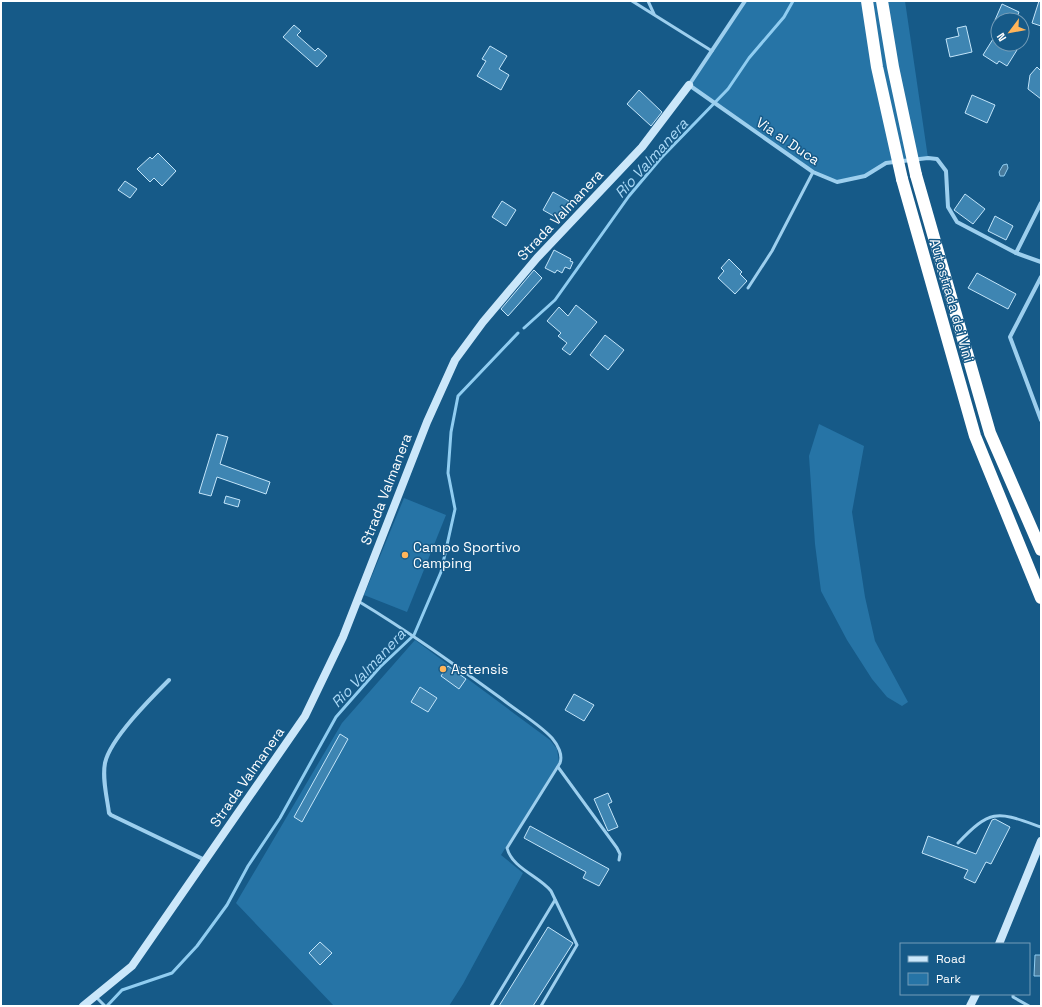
<svg xmlns="http://www.w3.org/2000/svg" width="1042" height="1007" font-family="'Space Grotesk',sans-serif">
<rect width="100%" height="100%" fill="#165a88"/>
<g fill="#2674a6">
<polygon points="745,1 905,1 928,158 886,163 865,176 837,182 813,172 689,85"/>
<polygon points="819,424 864,446 852,512 865,597 875,641 908,702 902,706 887,697 872,679 847,640 821,591 815,544 809,456"/>
<polygon points="404,498 446,515 407,612 364,595"/>
<polygon points="415,640 550,740 557,749 559,762 501,855 523,873 463,984 449,1006 334,1006 236,903 342,723"/>
</g>
<g fill="#497b9c" stroke="#90cdf1">
<polygon points="1007,164 1008,168 1004,176 1000,176 999,172 1003,165"/>
<polygon points="1035,955 1041,955 1041,976 1034,976"/>
</g>
<g fill="none" stroke-linecap="round" stroke-linejoin="round">
<g stroke="#90cdf1" stroke-width="3">
<polyline points="524,328 555,300 629,196 661,158 728,89 749,58 784,17 793,1"/>
<polyline points="107,1006 122,990 172,973 197,946 227,905 248,866 280,818 336,717 380,667 414,635 441,572 455,509 448,473 451,432 458,396 518,333"/>
</g>
</g>
<g fill="#3e85b2" stroke="#c3e5fa">
<polygon points="1039,1 1041,1 1041,26 1032,23"/>
<polygon points="1002,4 1019,12 1016,20 995,20"/>
<polygon points="294,25 301,31 297,35 315,51 318,48 327,56 317,67 283,37"/>
<polygon points="966,26 972,52 950,57 946,39 959,36 957,28"/>
<polygon points="998,31 998,44 1008,44 1017,50 1007,66 999,61 997,64 983,55"/>
<polygon points="490,46 507,56 499,69 509,75 501,90 477,76 486,61 482,59"/>
<polygon points="1037,67 1041,71 1041,99 1028,89 1030,75"/>
<polygon points="639,90 662,112 651,126 627,104"/>
<polygon points="972,95 995,105 987,123 965,113"/>
<polygon points="158,153 176,171 162,186 154,178 150,182 137,169 150,157 152,159"/>
<polygon points="125,181 137,189 130,198 118,190"/>
<polygon points="553,192 569,201 559,219 543,210"/>
<polygon points="965,194 985,209 973,224 954,210"/>
<polygon points="502,201 516,210 506,226 492,217"/>
<polygon points="995,216 1013,226 1006,240 988,231"/>
<polygon points="554,250 571,259 570,261 573,262 570,269 565,267 562,273 557,270 555,273 545,268"/>
<polygon points="729,259 742,272 740,274 747,281 735,294 718,278 724,271 721,268"/>
<polygon points="534,270 542,278 508,316 501,309"/>
<polygon points="977,273 1016,294 1008,309 968,288"/>
<polygon points="576,305 597,322 570,355 562,349 567,343 558,336 561,333 547,321 559,307 568,316"/>
<polygon points="605,335 624,350 608,370 590,355"/>
<polygon points="217,434 228,437 220,464 270,482 266,494 217,477 211,496 199,493"/>
<polygon points="226,496 240,500 238,507 224,503"/>
<polygon points="448,666 466,679 459,689 441,676"/>
<polygon points="420,687 437,698 428,712 411,702"/>
<polygon points="574,694 594,705 584,721 565,710"/>
<polygon points="340,734 348,739 302,822 294,817"/>
<polygon points="608,793 612,802 608,804 618,827 608,831 594,799"/>
<polygon points="995,819 1010,827 991,864 986,862 975,883 964,878 968,870 922,853 928,836 976,854 992,820"/>
<polygon points="530,826 609,869 599,886 583,878 586,872 524,838"/>
<polygon points="548,927 573,943 533,1006 499,1006"/>
<polygon points="320,942 332,953 320,965 309,953"/>
</g>
<g fill="none" stroke-linecap="round" stroke-linejoin="round">
<g stroke="#9dcfee" stroke-width="3">
<polyline points="632,1 712,51"/>
<polyline points="648,1 654,14"/>
<polyline points="748,288 772,251 813,172"/>
<path d="M358 601C408 631 455 665 502 699 518 712 538 723 552 738 558 745 563 755 560 763L507 848C512 868 539 876 551 891L577 945 541 1006"/>
<polyline points="558,767 617,848 620,854 619,860"/>
<path d="M958 843C992 807 998 812 1041 827"/>
<polyline points="1013,994 1013,997 1029,1006"/>
<polyline points="96,997 105,1006"/>
<polyline points="491,1006 555,900"/>
</g>
<g stroke="#9dcfee" stroke-width="4">
<polyline points="745,1 689,85 813,172 837,182 865,176 886,163 928,158 937,159 946,171 948,207 957,222 1016,253 1041,262"/>
<polyline points="1016,253 1041,203"/>
<polyline points="1041,277 1010,337 1041,420"/>
<path d="M169 680C151 698 110 739 105 763 102 779 107 797 109 813L111 815 205 860"/>
</g>
<g stroke="#cbe7fa" stroke-width="8">
<polyline points="999,944 1041,841"/>
<polyline points="83,1006 132,966 305,716 343,637 427,422 455,360 483,322 537,258 642,147 689,85"/>
<polyline points="970,1006 976,994"/>
</g>
<g stroke="#fff" stroke-width="12">
<polyline points="916,175 990,433 1041,550"/>
<polyline points="902,179 975,436 1041,598"/>
</g>
<g stroke="#fff" stroke-width="12">
<polyline points="867,1 877,67 902,179"/>
<polyline points="882,1 893,67 916,175"/>
</g>
</g>
<g fill="#ffb55a" stroke="#165a88" stroke-width="1.5">
<circle cx="405" cy="555" r="4"/>
<circle cx="443" cy="669" r="4"/>
</g>
<g text-anchor="middle" dominant-baseline="central" stroke-width="3" stroke-linejoin="round" paint-order="stroke">
<g font-size="14" fill="#fff" stroke="#165a88">
<text transform="translate(788 141) rotate(34)">Via al Duca</text>
<text transform="translate(560 215) rotate(-47)">Strada Valmanera</text>
<text transform="translate(952 300) rotate(74)">Autostrada dei Vini</text>
<text transform="translate(386 489) rotate(-69)">Strada Valmanera</text>
<text transform="translate(247 777) rotate(-55)">Strada Valmanera</text>
</g>
<g font-size="14" fill="#fff" stroke="#165a88" text-anchor="start">
<text x="413" y="547">Campo Sportivo<tspan x="413" dy="16">Camping</tspan></text>
<text x="451" y="669">Astensis</text>
</g>
<g font-size="15" font-style="italic" fill="#a9d8f6" stroke="#165a88">
<text transform="translate(651 158) rotate(-48)">Rio Valmanera</text>
<text transform="translate(368 668) rotate(-47)">Rio Valmanera</text>
</g>
</g>
<rect width="1042" height="1007" fill="none" stroke="#ffffff" stroke-width="4"/>
<rect x="900" y="943" width="130" height="52" fill="#165a88" stroke="#739cb8"/>
<rect x="908" y="956" width="20" height="6" fill="#cbe7fa" stroke="#739cb8"/>
<text x="936" y="963" font-size="12" fill="#ffffff">Road</text>
<rect x="908" y="973" width="20" height="12" fill="#2674a6" stroke="#739cb8"/>
<text x="936" y="983" font-size="12" fill="#ffffff">Park</text>
<g transform="translate(1010 32) rotate(238)"><circle r="19" fill="#165a88" stroke="#739cb8"/>
<path d="M0-3L7 15L0 10L-7 15Z" fill="#ffb55a"/>
<text y="-6" font-size="11" font-weight="bold" text-anchor="middle" fill="#ffffff">N</text>
</g>
</svg>
